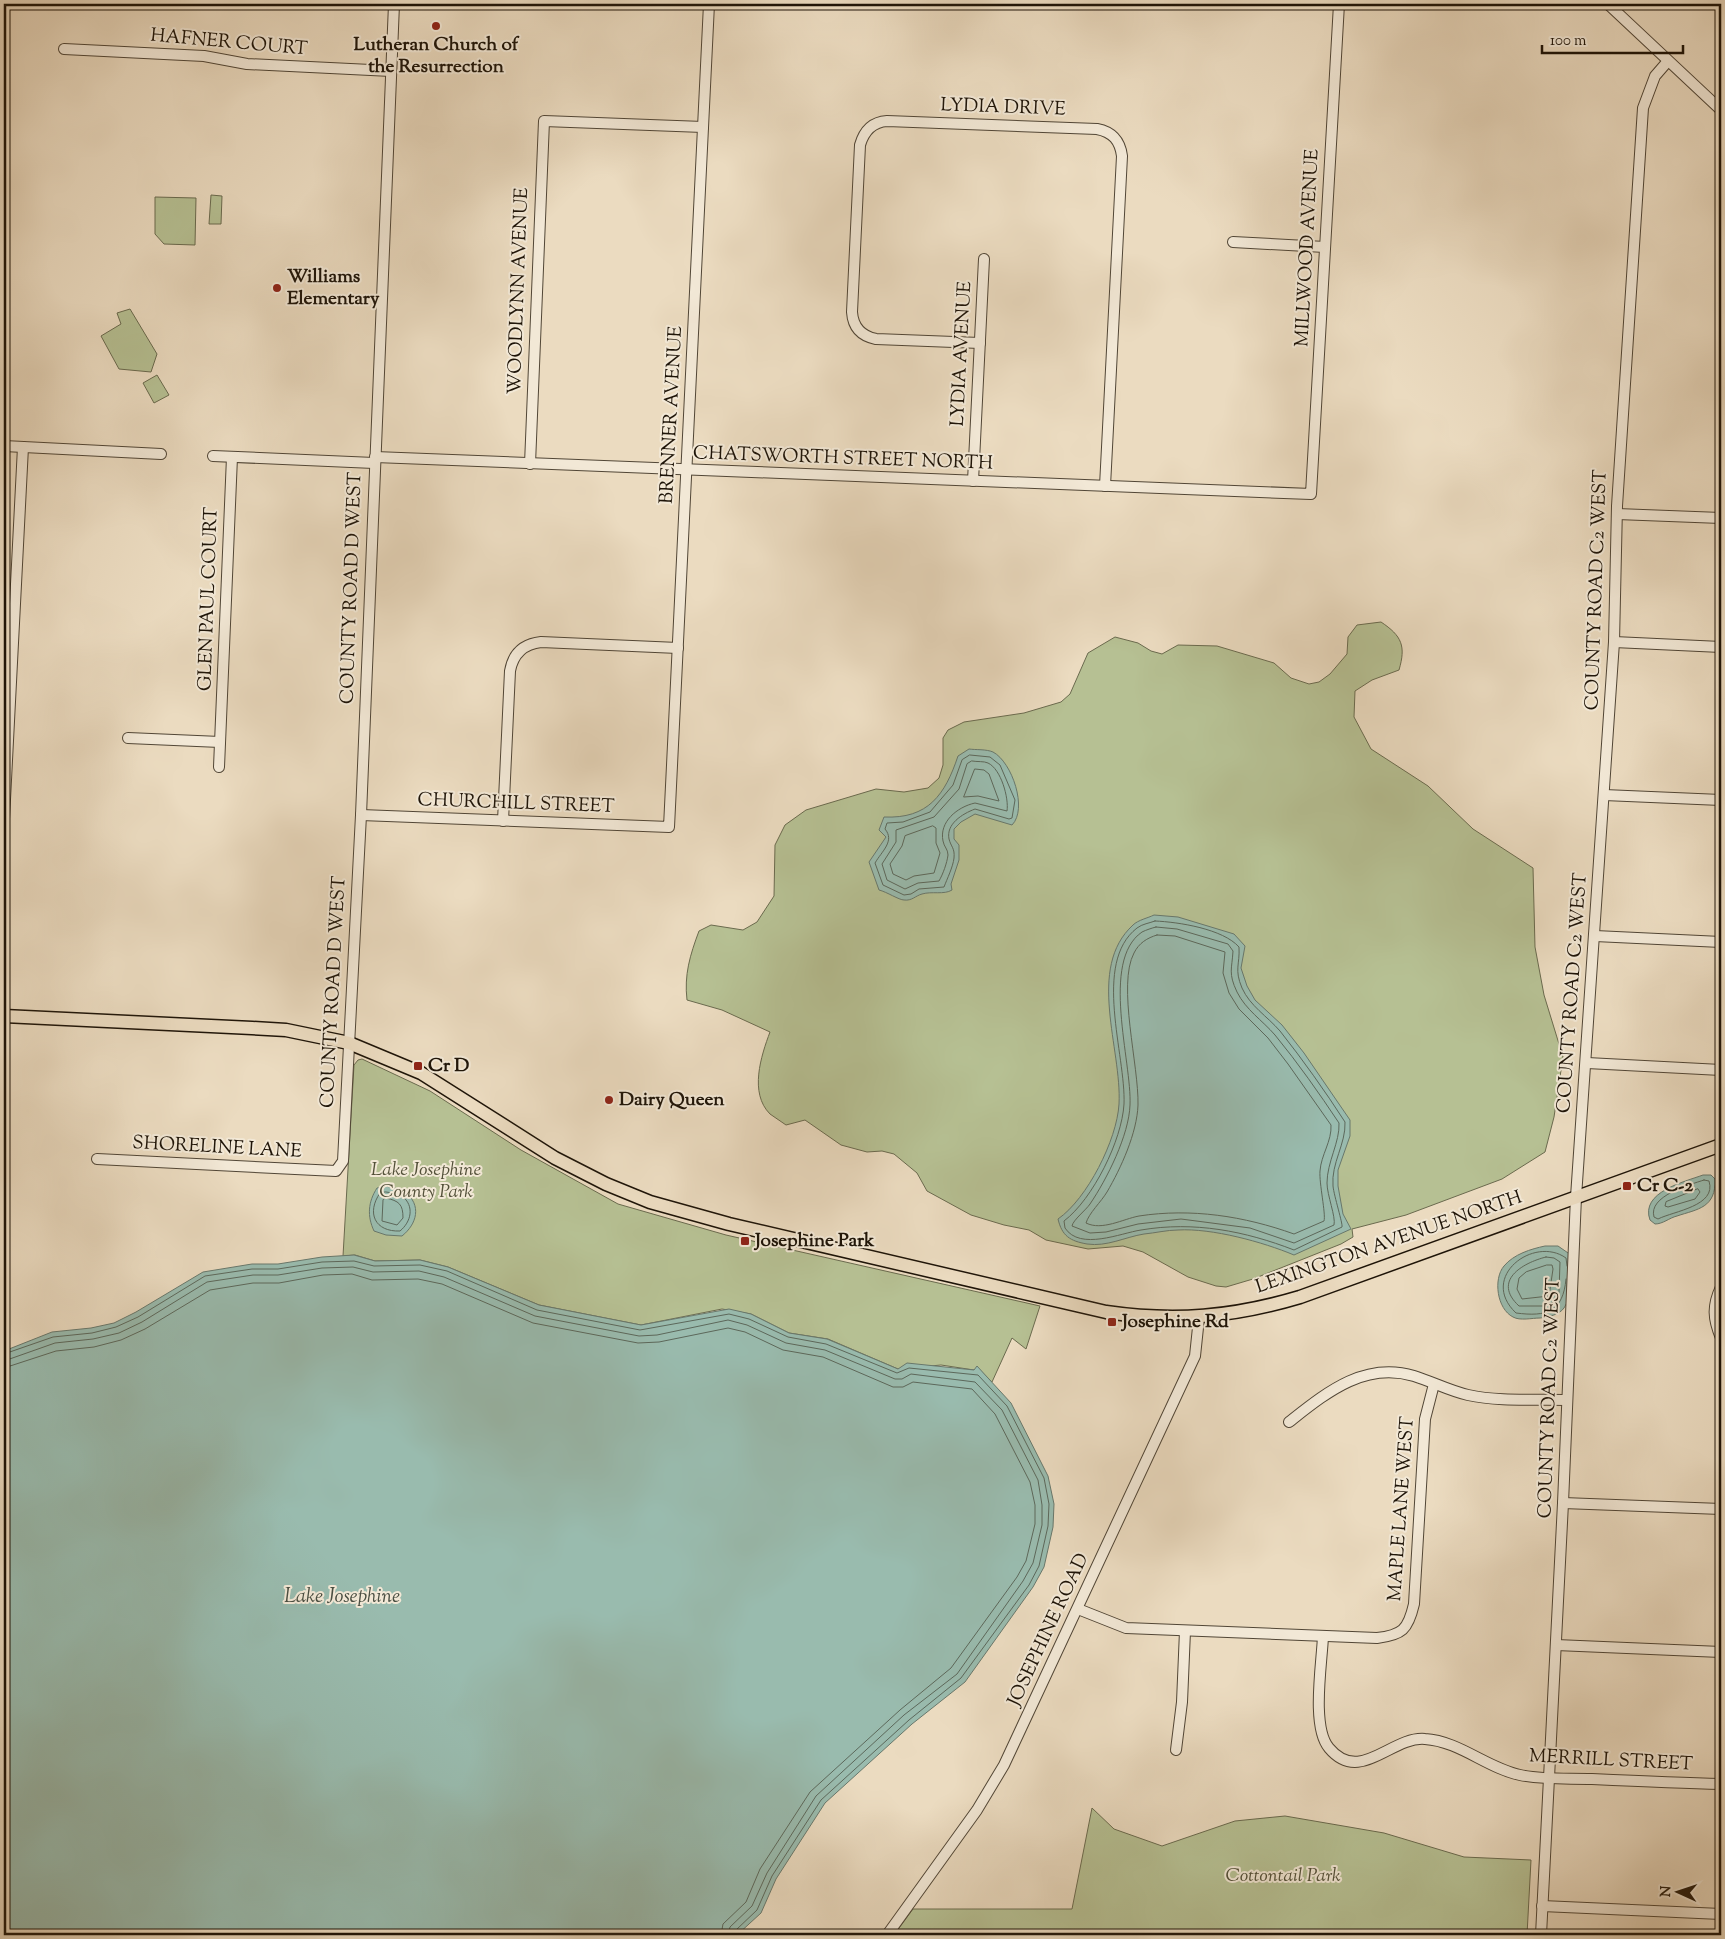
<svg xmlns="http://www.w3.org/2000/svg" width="1725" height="1939" font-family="'Sorts Mill Goudy',serif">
<rect width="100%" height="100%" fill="#ebdbc0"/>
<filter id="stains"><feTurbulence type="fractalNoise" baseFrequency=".004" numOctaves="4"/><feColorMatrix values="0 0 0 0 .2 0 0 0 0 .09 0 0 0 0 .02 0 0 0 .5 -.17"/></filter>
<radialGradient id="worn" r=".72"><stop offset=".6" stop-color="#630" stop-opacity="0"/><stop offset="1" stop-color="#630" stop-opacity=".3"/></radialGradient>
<g fill="#b6c093" stroke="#6a6a4e">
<polygon points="211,195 222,196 221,224 209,224"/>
<polygon points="155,197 196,198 195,245 164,244 155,234"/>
<polygon points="130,309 157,354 151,372 119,369 101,336 121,324 117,313"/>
<polygon points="157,375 169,395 154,403 143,383"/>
<path d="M1381 622C1402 636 1406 646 1399 670L1372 680 1355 691 1354 717 1371 749 1428 786 1473 829 1533 868 1535 947 1544 995 1563 1057 1554 1117 1545 1152 1502 1179 1406 1215 1352 1229 1353 1237 1341 1244 1253 1279 1226 1287 1216 1286 1188 1277 1143 1252 1123 1246 1088 1249 1046 1240 1029 1230 1004 1225 971 1215 927 1191 917 1173 894 1154 882 1151 867 1152 841 1145 805 1120 786 1125C781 1121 775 1118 770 1114 749 1093 761 1056 770 1032L722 1010 687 1000C684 975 690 955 699 931L711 925 743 930 757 922 774 896 775 845 785 825 806 810 876 789 904 792 928 788 939 778 943 765V738L948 730 964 722 1024 713 1061 702 1070 694 1088 653 1115 637 1138 643 1151 651 1162 654 1178 645 1217 646 1274 663 1291 678 1309 684 1319 682 1330 674 1347 654 1348 637 1357 625Z"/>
<polygon points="362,1059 430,1091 521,1150 618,1204 726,1235 1040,1306 1026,1349 1012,1338 992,1382 982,1372 974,1370 941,1365 898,1369 828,1339 789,1333 751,1314 722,1309 641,1325 539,1305 448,1267 420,1260 375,1261 355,1255 343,1256 354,1065 358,1060"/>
<polygon points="1092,1808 1114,1829 1162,1846 1235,1821 1285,1816 1384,1833 1464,1857 1531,1860 1527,1935 894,1935 913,1909 1072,1909"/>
</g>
<g fill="#99bbae" stroke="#68786c">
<path d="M969 749C976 750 986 749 993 752 1012 762 1028 809 1012 825L975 814 961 822 954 829V839L959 845V860L951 884 952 890C944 895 932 891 922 894 915 896 912 901 904 900 899 900 887 892 879 890L869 862 886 837 879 830 884 817C928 819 945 795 958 756Z"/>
<path d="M1154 915 1178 917 1234 934 1245 946 1241 968 1247 986 1255 1000 1282 1025 1304 1053 1350 1120V1136L1338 1170V1186L1343 1214 1351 1229 1294 1255C1263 1242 1212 1228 1178 1230 1167 1230 1155 1233 1144 1234 1125 1237 1107 1247 1087 1244 1070 1241 1062 1236 1058 1219 1087 1199 1117 1140 1119 1104 1122 1049 1086 968 1133 925 1138 920 1148 918 1154 915Z"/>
<path d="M1703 1175H1711L1715 1179C1716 1208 1698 1209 1677 1216 1669 1218 1663 1224 1655 1224L1650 1220C1640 1192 1684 1182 1703 1175Z"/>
<path d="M386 1186C391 1188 400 1188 405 1192 422 1205 417 1224 402 1236L386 1235 374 1231C367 1216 368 1202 377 1188Z"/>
<path d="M1545 1246H1558L1571 1255C1570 1271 1574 1294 1564 1308 1559 1315 1548 1317 1540 1318 1532 1318 1520 1321 1513 1317 1497 1309 1493 1279 1504 1266 1514 1254 1531 1249 1545 1246Z"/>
<polygon points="354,1255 375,1261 420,1260 448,1267 539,1305 641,1325 729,1309 751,1314 789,1333 827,1339 898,1369 907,1363 974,1370 977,1366 1011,1403 1048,1476 1054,1504 1053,1527 1044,1567 1033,1587 965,1682 912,1724 825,1803 776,1879 761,1913 737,1935 4,1935 4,1351 52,1332 91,1328 114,1323 136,1312 203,1272 252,1264 278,1264 322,1257"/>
</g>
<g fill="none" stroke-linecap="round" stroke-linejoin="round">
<g stroke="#5c685b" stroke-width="1">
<path d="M970 755 990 757 1000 765 1015 800 1012 818 1009 819 975 809C962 814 946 824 949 839 951 847 955 848 954 858 953 867 947 879 944 887L919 889 911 894 904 895 883 885 875 863C882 851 895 841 885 829L887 823 903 822 930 812 953 785 962 760Z"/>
<path d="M972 761C977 762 984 761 988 763 1001 769 1009 798 1007 811L975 803C957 807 939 822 943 841 944 847 948 849 948 855 947 863 943 874 939 881L918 883 905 889 887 880 882 864 896 842V830L934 817 959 789 967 764Z"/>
<polygon points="975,769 984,770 989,774 999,801 978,796 964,797"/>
<polygon points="933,826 936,828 936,843 940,853 934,873 914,876 906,880 893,874 890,864 902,846 905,836"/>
<path d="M1155 921C1179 922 1223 929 1239 947 1240 965 1234 969 1242 988 1250 1006 1267 1016 1280 1031 1303 1060 1325 1091 1345 1122 1346 1144 1331 1163 1333 1186 1334 1196 1343 1224 1342 1227L1294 1250C1245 1231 1194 1221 1141 1230 1121 1233 1080 1251 1065 1228L1064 1221C1093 1199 1122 1140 1124 1104 1126 1055 1092 963 1137 928 1142 924 1150 923 1155 921Z"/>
<path d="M1156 927 1177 929 1228 944 1233 951C1232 969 1228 973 1237 992 1246 1010 1262 1020 1275 1035 1298 1063 1319 1093 1339 1123 1340 1142 1327 1162 1327 1183 1327 1195 1336 1217 1334 1225L1294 1243 1250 1228 1181 1219 1138 1224 1106 1232 1090 1233 1072 1226C1073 1220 1086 1210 1090 1204 1107 1179 1129 1135 1130 1105 1132 1062 1100 961 1142 932 1146 930 1152 928 1156 927Z"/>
<path d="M1157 935 1175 936 1225 952 1223 973 1229 993 1239 1009 1268 1038 1288 1064 1331 1125C1332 1141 1321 1155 1320 1171 1319 1183 1326 1214 1324 1221L1294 1234C1244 1216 1191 1208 1139 1216 1123 1219 1102 1231 1086 1223 1089 1213 1101 1202 1107 1192 1121 1168 1137 1133 1138 1105 1139 1066 1117 985 1134 953 1139 943 1147 938 1157 935Z"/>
<path d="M1704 1180 1709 1181C1717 1206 1674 1211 1658 1219L1654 1217C1648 1196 1689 1185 1704 1180Z"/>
<polygon points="1698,1189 1700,1192 1695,1199 1668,1207 1665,1206 1666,1202"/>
<path d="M386 1192C391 1193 398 1193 402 1196 415 1206 411 1222 400 1231 375 1232 366 1213 380 1193Z"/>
<path d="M386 1198C399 1201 403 1204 403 1218L397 1225 382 1221 383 1200Z"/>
<path d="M1546 1257 1554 1258 1560 1262 1559 1292 1555 1301 1546 1306H1519C1492 1281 1522 1263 1546 1257Z"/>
<polygon points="1547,1265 1552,1265 1553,1269 1549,1296 1522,1299 1517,1289 1519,1278 1526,1272"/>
<path d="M1566 1279C1563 1312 1547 1317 1516 1313 1478 1277 1534 1235 1566 1258L1567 1266"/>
<polyline points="4,1354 53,1337 92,1333 116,1327 138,1317 205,1276 252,1269 278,1269 322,1262 354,1261 374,1266 420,1265 447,1271 537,1310 640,1330 729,1314 749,1319 788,1337 826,1344 897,1373 909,1368 978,1375 1007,1406 1044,1478 1049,1504 1048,1526 1039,1566 1029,1585 961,1678 909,1720 821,1800 772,1876 757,1910 736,1930 734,1935"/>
<polyline points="4,1361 55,1343 93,1339 119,1333 142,1322 207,1282 253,1275 278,1275 322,1268 353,1267 373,1272 419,1271 444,1277 535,1316 639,1336 657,1335 728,1320 747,1325 786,1343 825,1350 895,1379 902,1379 911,1374 975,1382 1002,1410 1038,1480 1042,1505 1042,1525 1033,1563 1023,1581 957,1674 904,1715 816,1796 767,1873 752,1906 730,1927 728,1935"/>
<polyline points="4,1368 56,1351 94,1347 121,1340 145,1329 210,1290 253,1283 279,1283 323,1275 352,1274 372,1280 418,1279 442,1284 533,1323 638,1343 659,1342 728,1328 745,1332 783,1350 823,1357 893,1387 903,1387 913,1382 972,1389 995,1414 1030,1482 1035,1505 1035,1524 1026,1561 1017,1577 951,1668 900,1710 810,1792 760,1869 746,1902 723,1924 721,1935"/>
</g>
<defs>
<g id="minor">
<polyline points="1608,4 1721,110"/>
<polyline points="64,49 204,56 247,64 391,71"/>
<polyline points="1233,242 1325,247"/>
<path d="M980 343 876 339C861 336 853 327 852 312L860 145C864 131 872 122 887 121L1097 129C1113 132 1120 141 1122 156L1105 486"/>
<polyline points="4,446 161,454"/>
<polyline points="213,456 374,463"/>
<polyline points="375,457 1311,494 1339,4"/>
<polyline points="530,464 544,121 703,127"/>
<polyline points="973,481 984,259"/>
<polyline points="1617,514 1721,518"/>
<polyline points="1614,642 1721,647"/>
<polyline points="128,738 220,742"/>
<polyline points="219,767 232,457"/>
<polyline points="1604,795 1721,800"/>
<polyline points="361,815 669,827 709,4"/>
<polyline points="4,819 23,447"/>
<path d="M503 821 510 671C513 654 523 644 541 642L678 648"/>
<polyline points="1595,936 1721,942"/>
<polyline points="1587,1063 1721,1070"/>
<polyline points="97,1159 336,1171 343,1161 361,815 394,4"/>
<path d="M1721 1287C1712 1306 1713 1319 1721 1338"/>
<path d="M1289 1422C1326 1393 1364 1361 1414 1376 1433 1382 1450 1391 1468 1395 1500 1402 1535 1399 1567 1400"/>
<polyline points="1563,1503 1721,1509"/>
<path d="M1078 1609 1126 1628 1377 1638C1402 1635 1408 1630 1414 1604L1425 1419 1434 1384"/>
<path d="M1323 1636C1322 1663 1311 1727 1329 1748 1360 1785 1391 1736 1425 1739 1459 1741 1487 1768 1520 1775 1544 1780 1569 1778 1592 1779 1635 1781 1678 1783 1721 1784"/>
<polyline points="1556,1645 1721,1652"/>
<polyline points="1176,1750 1182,1702 1185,1631"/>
<polyline points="1542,1906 1721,1914"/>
<polyline points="887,1935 977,1810 1004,1765 1195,1356 1199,1318"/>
<polyline points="1541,1935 1563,1503 1576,1197 1614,642 1617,506 1643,108 1655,76 1668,61"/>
</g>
<path id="major" d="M4 1016 252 1028 286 1030 349 1043 421 1073 555 1158 606 1184 650 1202 729 1224 1106 1312C1175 1322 1233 1317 1300 1297L1721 1145"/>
</defs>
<use href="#minor" stroke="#514636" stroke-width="12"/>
<use href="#major" stroke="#1e1408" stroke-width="15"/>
<use href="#minor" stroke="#f2e8d6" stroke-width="10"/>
<use href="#major" stroke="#ebdbc0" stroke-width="12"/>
</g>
<g fill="#8f2418" stroke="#f2e8d6" stroke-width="2">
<circle cx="436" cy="26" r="5"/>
<circle cx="277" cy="288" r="5"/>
<rect x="413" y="1061" width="10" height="10" rx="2.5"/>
<circle cx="609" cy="1100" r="5"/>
<rect x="1622" y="1181" width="10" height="10" rx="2.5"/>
<rect x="740" y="1236" width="10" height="10" rx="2.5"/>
<rect x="1107" y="1317" width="10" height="10" rx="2.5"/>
</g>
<g text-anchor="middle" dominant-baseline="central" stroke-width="4" stroke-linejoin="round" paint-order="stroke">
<g font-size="19" fill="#1e1408" stroke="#f2e8d6">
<text transform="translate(229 43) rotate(5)">HAFNER COURT</text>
<text transform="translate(1003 108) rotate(2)">LYDIA DRIVE</text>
<text transform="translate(1308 248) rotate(-87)">MILLWOOD AVENUE</text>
<text transform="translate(519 291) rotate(-88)">WOODLYNN AVENUE</text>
<text transform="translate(962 354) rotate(-87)">LYDIA AVENUE</text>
<text transform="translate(672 415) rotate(-87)">BRENNER AVENUE</text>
<text transform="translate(843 459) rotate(2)">CHATSWORTH STREET NORTH</text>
<text transform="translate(352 588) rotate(-88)">COUNTY ROAD D WEST</text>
<text transform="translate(1597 590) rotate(-88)">COUNTY ROAD C2 WEST</text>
<text transform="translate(209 599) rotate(-88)">GLEN PAUL COURT</text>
<text transform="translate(516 804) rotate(2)">CHURCHILL STREET</text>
<text transform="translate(334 992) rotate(-87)">COUNTY ROAD D WEST</text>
<text transform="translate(1573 993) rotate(-86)">COUNTY ROAD C2 WEST</text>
<text transform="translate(217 1148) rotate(3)">SHORELINE LANE</text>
<text transform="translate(1389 1243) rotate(-19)">LEXINGTON AVENUE NORTH</text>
<text transform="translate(1550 1398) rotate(-88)">COUNTY ROAD C2 WEST</text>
<text transform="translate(1402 1509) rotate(-86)">MAPLE LANE WEST</text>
<text transform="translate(1049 1630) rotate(-65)">JOSEPHINE ROAD</text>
<text transform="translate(1611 1761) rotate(3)">MERRILL STREET</text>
</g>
<g font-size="19" font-weight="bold" fill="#1e1408" stroke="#f2e8d6" text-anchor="start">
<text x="436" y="45" text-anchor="middle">Lutheran Church of<tspan x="436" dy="22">the Resurrection</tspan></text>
<text x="287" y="277">Williams<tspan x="287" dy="22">Elementary</tspan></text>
<text x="428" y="1066">Cr D</text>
<text x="619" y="1100">Dairy Queen</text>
<text x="1637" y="1186">Cr C-2</text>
<text x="755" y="1241">Josephine Park</text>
<text x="1122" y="1322">Josephine Rd</text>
</g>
<g font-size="19" font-style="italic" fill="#535039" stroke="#f2e8d6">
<text x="426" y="1170">Lake Josephine<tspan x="426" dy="22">County Park</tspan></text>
<text x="1283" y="1876">Cottontail Park</text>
</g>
<g font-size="20" font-style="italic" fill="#494e42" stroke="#f2e8d6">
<text x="342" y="1597">Lake Josephine</text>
</g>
</g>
<rect width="1725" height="1939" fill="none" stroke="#ebdbc0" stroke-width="20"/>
<rect x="5" y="5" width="1715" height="1929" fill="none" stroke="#1e1408" stroke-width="2.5"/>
<rect x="10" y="10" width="1705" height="1919" fill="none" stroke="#1e1408"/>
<g transform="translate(1678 1892) rotate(273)" stroke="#f2e8d6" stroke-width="4" paint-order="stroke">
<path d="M0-4L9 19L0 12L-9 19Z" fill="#1e1408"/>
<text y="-8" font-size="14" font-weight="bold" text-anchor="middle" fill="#1e1408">N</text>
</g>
<path d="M1542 45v8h141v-8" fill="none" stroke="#1e1408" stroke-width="2.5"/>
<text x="1550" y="45" font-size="15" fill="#1e1408" stroke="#f2e8d6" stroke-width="4" paint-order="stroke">100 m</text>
<rect width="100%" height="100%" filter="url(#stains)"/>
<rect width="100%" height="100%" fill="url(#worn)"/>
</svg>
